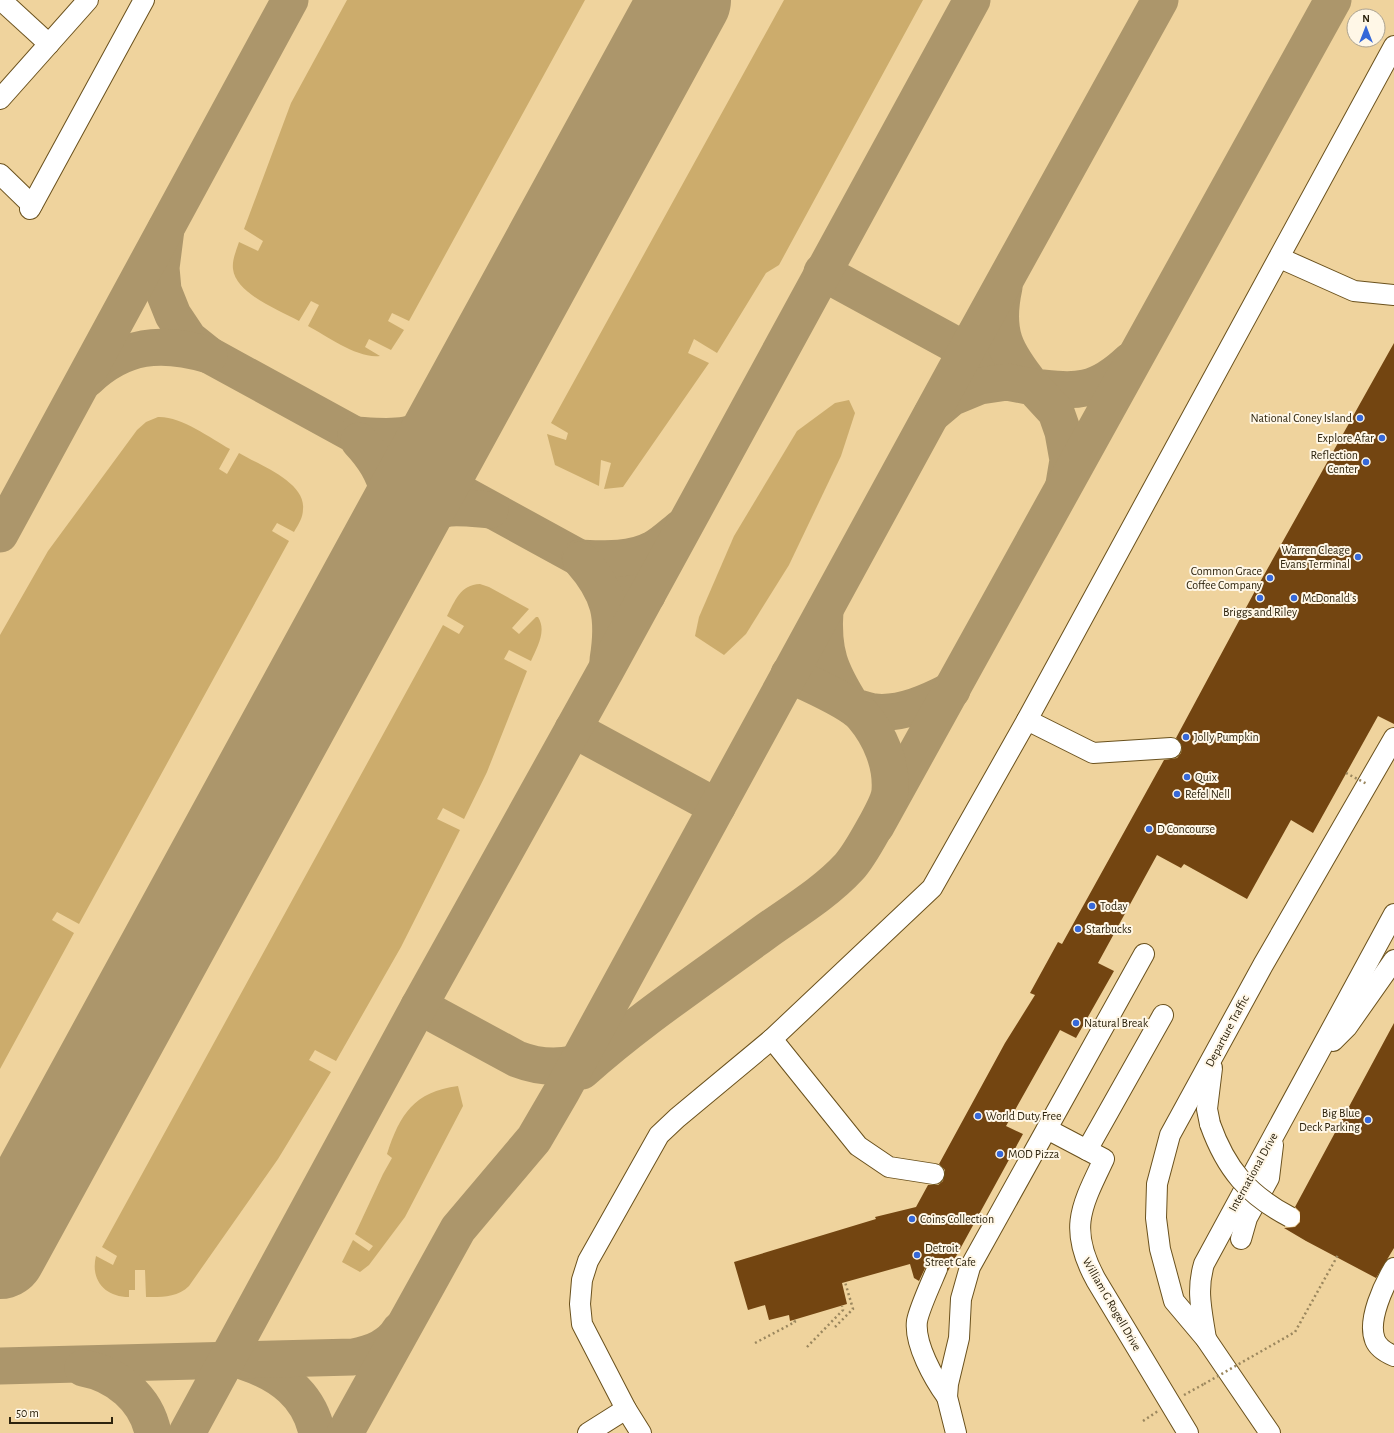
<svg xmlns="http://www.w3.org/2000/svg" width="1394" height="1433" font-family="'Alegreya Sans',sans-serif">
<rect width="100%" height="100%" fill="#efd39d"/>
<g fill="#ccac6c">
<path d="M347 0H585L409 321 392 313 388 321 404 330 391 350 369 339 365 347 380 356C358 359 327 336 308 326L319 305 311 301 299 321C279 310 236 294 233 269 232 260 236 251 239 242L258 251 263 241 244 229 291 103Z"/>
<polygon points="784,0 923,0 779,265 766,273 717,353 694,339 688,353 709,363 623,487 604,489 611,463 601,460 599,486 555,465 547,434 566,440 568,433 551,423"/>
<polygon points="849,400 855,413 841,456 789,565 746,634 724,655 695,636 699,617 734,536 797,431 835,403"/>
<path d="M158 417C181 416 210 438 230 449L219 469 227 474 239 453C259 465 306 482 303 509 303 518 298 525 294 532L277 523 272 531 289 541 79 924 57 912 52 920 74 933 0 1069V635L48 551 137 430 146 422Z"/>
<path d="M480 584 489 587 529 609 512 628 519 634 536 617H538C547 631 537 647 531 661L509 650 504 659 527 671 487 772 464 819 443 808 437 819 460 830 401 947 336 1061 315 1050 309 1060 331 1072 278 1159 189 1286C177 1298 161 1297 146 1297L145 1270H135V1290H129V1297C105 1297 90 1280 96 1256L113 1265 117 1256 102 1247 443 625 459 634 464 626 447 616C455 601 460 585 480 584Z"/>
<path d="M458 1086 463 1106 405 1217 369 1265 360 1272 342 1262 353 1240 369 1251 373 1246 355 1234 383 1174 392 1158 387 1154C400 1114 414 1092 458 1086Z"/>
</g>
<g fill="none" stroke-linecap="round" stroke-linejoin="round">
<g stroke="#ac966b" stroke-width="37">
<polyline points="166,229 161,268 163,290 173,315 189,339 209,355 647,595"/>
<polyline points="822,272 1033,387"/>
<path d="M1004 287C994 333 1005 352 1033 387 1078 392 1096 393 1130 361"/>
<path d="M87 379C124 344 161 341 209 355"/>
<polyline points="932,414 951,398 980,386 1007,382 1033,387 1056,412 1063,432 1068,460 1064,484"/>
<path d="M356 435C372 436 390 438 406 435 429 431 449 414 466 399"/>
<path d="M359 441C393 477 393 503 385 549"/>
<polyline points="0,534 290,0"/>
<path d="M385 549C401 533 426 510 450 508 463 507 477 509 490 510"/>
<path d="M580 558C603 559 631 561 653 549 663 544 673 534 682 527"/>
<path d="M581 560C610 593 615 617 608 660"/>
<path d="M825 610C822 652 830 671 852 706 859 708 867 711 874 712 901 715 929 702 952 690"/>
<polyline points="573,729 717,807"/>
<polyline points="876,826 1333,0"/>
<path d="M419 1006 517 1059C543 1069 569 1069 594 1056"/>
<path d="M582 1071C639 1020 704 977 765 932 793 912 825 893 849 867 859 856 889 805 890 791 892 764 880 736 863 716 849 700 810 685 789 674"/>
<path d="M245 1362C281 1374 309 1395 317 1433"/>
<path d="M0 1366 353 1357C372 1353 390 1347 400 1330"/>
<path d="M83 1368C116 1374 146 1398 153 1433"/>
<polyline points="187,1433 419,1006 606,670 972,0"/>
<polyline points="345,1433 458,1229 534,1139 562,1091 966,351 1160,0"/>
</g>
<polyline stroke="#ac966b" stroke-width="92" points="0,1253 685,0"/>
</g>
<g fill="#734511">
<polygon points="1394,343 1394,724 1378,716 1313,833 1291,820 1247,899 1184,864 1181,868 1157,855 1098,963 1114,971 1076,1038 1060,1030 1006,1126 1023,1134 948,1271 946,1262 941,1258 935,1258 927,1264 919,1281 914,1278 910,1264 842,1283 847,1304 790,1321 789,1315 769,1320 765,1305 748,1310 734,1262 876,1219 875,1217 916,1207 928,1185 938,1185 943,1181 945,1170 939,1164 1005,1043 1035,995 1030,993 1058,942 1062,944 1164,760 1177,758 1181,753 1182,747 1176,738 1255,591"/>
<polygon points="1394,1023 1394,1248 1376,1278 1306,1241 1284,1228 1295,1227 1300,1222 1300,1212 1295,1207"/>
</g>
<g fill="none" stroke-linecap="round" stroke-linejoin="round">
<defs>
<g id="minor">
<polyline points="1,0 49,44"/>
<polyline points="0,99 88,0"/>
<polyline points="0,174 32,205"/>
<polyline points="30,209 144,0"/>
<polyline points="1280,258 1354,291 1394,295"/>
<polyline points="1027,720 1093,753 1171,748"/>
<polyline points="772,1039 858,1146 889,1167 934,1174"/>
<polyline points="1333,1041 1347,1027 1394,960"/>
<polyline points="1210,1124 1207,1109 1212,1068"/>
<path d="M1047 1129 1104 1159C1081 1207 1068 1229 1096 1280L1188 1433"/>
<polyline points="1087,1150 1163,1015"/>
<polyline points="1241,1239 1247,1218 1269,1178 1273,1145"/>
<path d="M1394 1268C1384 1285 1367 1320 1375 1340 1378 1348 1387 1353 1394 1356"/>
<path d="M937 1269C932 1281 919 1309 917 1321 914 1344 934 1379 947 1397"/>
<path d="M1206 1339C1202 1312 1196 1291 1204 1264L1394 914"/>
<polyline points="588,1433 626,1409"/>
<polyline points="641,1433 626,1409 582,1324 580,1304 582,1280 588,1261 659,1135 677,1118 772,1039 932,888 1027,720 1394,46"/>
<polyline points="956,1433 947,1397 948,1384 959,1338 961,1299 970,1267 1144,954"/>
<polyline points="1270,1433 1206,1339 1174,1301 1160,1249 1156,1218 1157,1184 1170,1135 1263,965 1394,738"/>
</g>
</defs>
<use href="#minor" stroke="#6a511d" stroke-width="22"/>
<g stroke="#9b875e" stroke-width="2.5" stroke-dasharray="2 3" stroke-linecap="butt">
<polyline points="835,1327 853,1309 845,1282"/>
<polyline points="755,1343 795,1322 794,1320"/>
<polyline points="807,1347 843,1310 842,1306"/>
<polyline points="1184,1395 1204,1384"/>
<polyline points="1143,1421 1158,1411"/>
</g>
<use href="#minor" stroke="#fff" stroke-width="20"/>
<defs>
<path id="minor-bridge" d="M1210 1124C1226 1169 1248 1195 1290 1217"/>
</defs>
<use href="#minor-bridge" stroke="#6a511d" stroke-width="22" stroke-linecap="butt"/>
<g stroke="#9b875e" stroke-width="2.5" stroke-dasharray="2 3" stroke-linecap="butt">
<polyline points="1346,773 1367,784"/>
<polyline points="1204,1384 1295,1332 1338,1255"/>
</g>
<use href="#minor-bridge" stroke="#fff" stroke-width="20"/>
</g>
<g fill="#3668d8" stroke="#fff7e7" stroke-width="1.5">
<circle cx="1360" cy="418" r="4"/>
<circle cx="1382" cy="438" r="4"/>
<circle cx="1366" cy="462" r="4"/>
<circle cx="1358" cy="557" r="4"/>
<circle cx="1270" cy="578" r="4"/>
<circle cx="1260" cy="598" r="4"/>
<circle cx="1294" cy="598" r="4"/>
<circle cx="1186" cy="737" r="4"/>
<circle cx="1187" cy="777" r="4"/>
<circle cx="1177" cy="794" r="4"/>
<circle cx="1149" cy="829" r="4"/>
<circle cx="1092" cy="906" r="4"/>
<circle cx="1078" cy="929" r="4"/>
<circle cx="1076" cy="1023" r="4"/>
<circle cx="978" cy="1116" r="4"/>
<circle cx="1368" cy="1120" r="4"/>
<circle cx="1000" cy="1154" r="4"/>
<circle cx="912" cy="1219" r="4"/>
<circle cx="917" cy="1255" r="4"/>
</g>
<g text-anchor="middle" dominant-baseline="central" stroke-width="4" stroke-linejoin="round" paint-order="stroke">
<g font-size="12" fill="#2d230d" stroke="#fff7e7" text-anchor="start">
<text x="1352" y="418" text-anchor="end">National Coney Island</text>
<text x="1374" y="438" text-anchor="end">Explore Afar</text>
<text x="1358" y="455" text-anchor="end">Reflection<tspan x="1358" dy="14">Center</tspan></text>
<text x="1350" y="550" text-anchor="end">Warren Cleage<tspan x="1350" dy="14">Evans Terminal</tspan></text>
<text x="1262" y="571" text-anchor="end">Common Grace<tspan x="1262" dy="14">Coffee Company</tspan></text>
<text x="1302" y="598">McDonald's</text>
<text x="1260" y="612" text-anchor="middle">Briggs and Riley</text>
<text x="1194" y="737">Jolly Pumpkin</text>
<text x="1195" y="777">Quix</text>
<text x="1185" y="794">Refel Nell</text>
<text x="1157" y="829">D Concourse</text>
<text x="1100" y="906">Today</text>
<text x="1086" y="929">Starbucks</text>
<text x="1084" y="1023">Natural Break</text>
<text x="1360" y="1113" text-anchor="end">Big Blue<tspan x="1360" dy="14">Deck Parking</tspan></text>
<text x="986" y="1116">World Duty Free</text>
<text x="1008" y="1154">MOD Pizza</text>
<text x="920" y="1219">Coins Collection</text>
<text x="925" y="1248">Detroit<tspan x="925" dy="14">Street Cafe</tspan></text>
</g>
<g font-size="12" fill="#2d230d" stroke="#fff7e7">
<text transform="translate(1227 1031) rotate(-62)">Departure Traffic</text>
<text transform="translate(1253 1172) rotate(-61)">International Drive</text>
<text transform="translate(1112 1304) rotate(60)">William G Rogell Drive</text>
</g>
</g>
<g transform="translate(1366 28)"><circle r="19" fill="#fff7e7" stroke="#aba290"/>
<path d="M0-3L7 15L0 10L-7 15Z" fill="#3668d8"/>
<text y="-6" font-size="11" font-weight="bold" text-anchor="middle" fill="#2d230d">N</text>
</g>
<path d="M10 1417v6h102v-6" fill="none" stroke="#2d230d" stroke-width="2"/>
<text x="16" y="1417" font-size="12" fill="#2d230d" stroke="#fff7e7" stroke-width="3" paint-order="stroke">50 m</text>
</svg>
